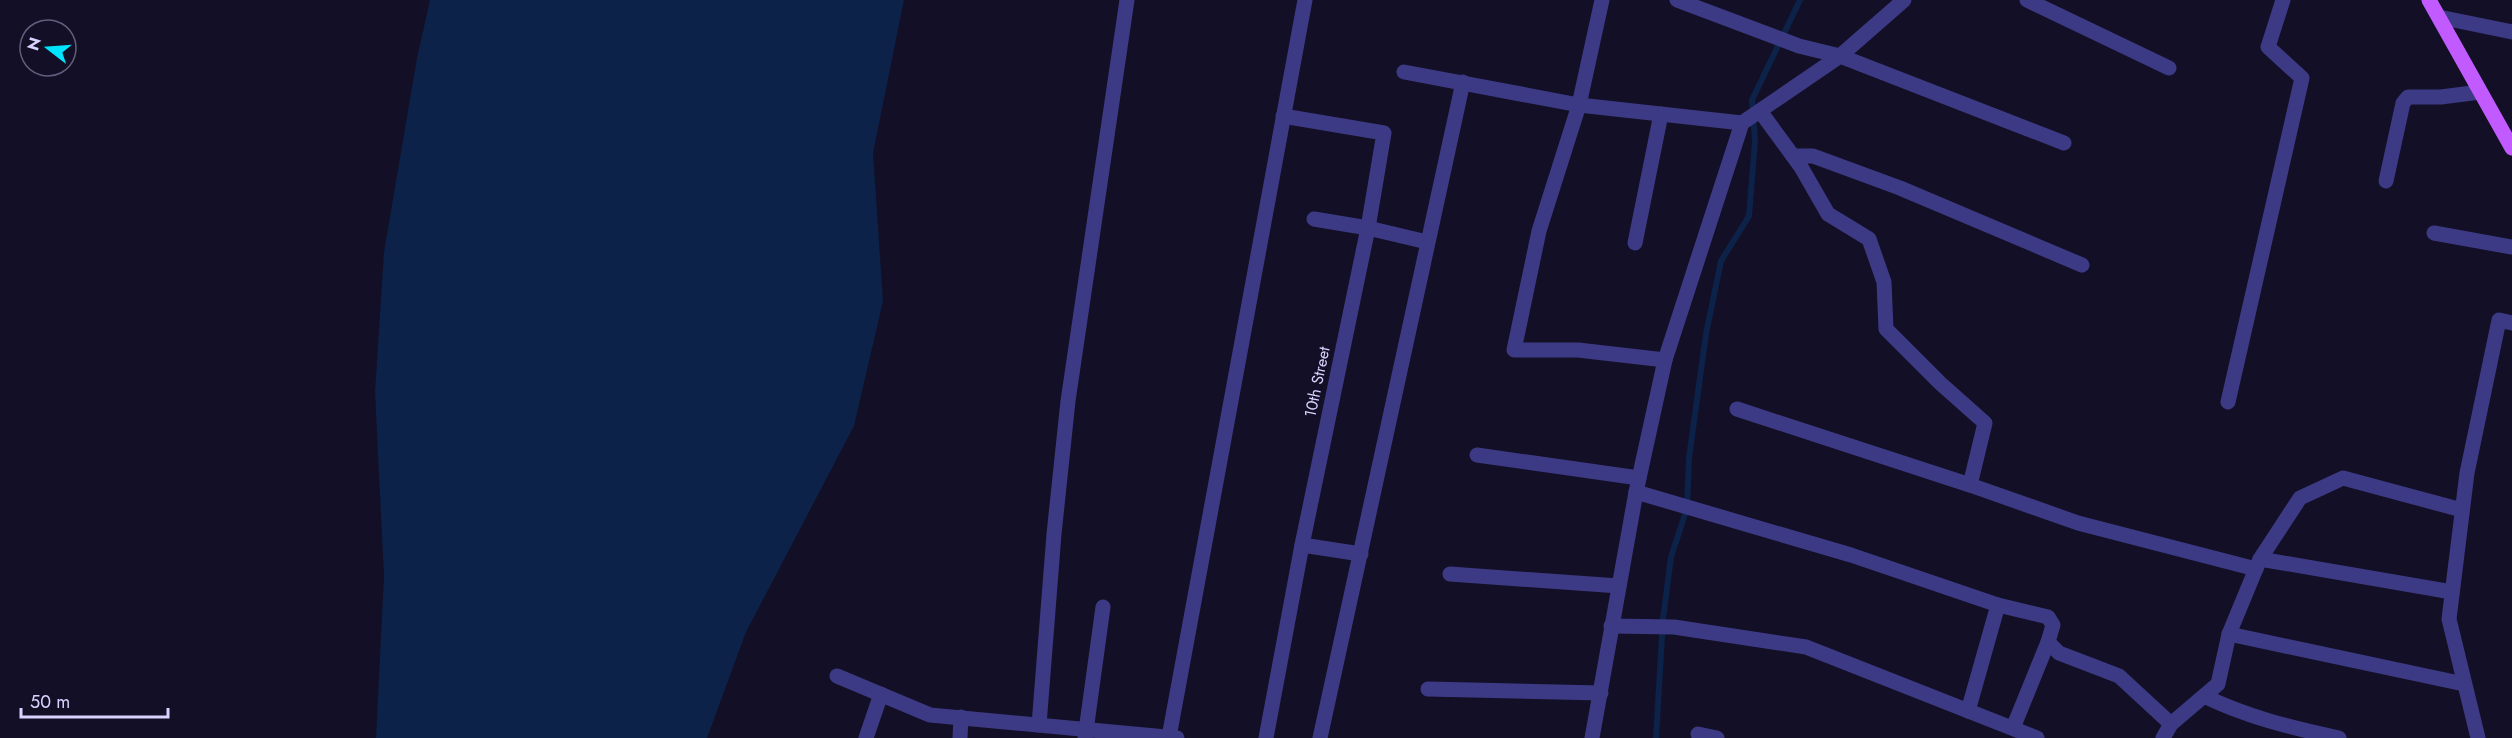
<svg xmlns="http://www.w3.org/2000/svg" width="2512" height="738" font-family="Jost,sans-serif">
<rect width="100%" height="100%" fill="#130f26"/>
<polygon fill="#0c2248" points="430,0 904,0 873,153 883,301 854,426 746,632 707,738 376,738 384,576 375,392 384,252 417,58"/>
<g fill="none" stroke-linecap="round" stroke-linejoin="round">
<polyline stroke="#0c2248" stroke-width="6" points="1656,738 1663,619 1671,557 1687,508 1689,458 1706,334 1721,261 1749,216 1755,141 1752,100 1800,0"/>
<g stroke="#3d3a85" stroke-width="15">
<polyline points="1602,0 1579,105 1539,231 1514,350 1578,350 1665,360"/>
<polyline points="1677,0 1799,46 1840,56 2064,143"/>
<polyline points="2027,0 2169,68"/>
<polyline points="2439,17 2512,32"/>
<polyline points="1404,72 1579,105 1742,123"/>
<polyline points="1760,111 1801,167 1828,214 1869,239 1884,282 1886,329 1940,383 1985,423 1970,485 2078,523 2256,569"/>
<polyline points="1793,156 1813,156 1900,188 2082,265"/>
<polyline points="2386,181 2403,103 2408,97 2441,97 2480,92"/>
<polyline points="1314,219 1368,228 1427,242"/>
<polyline points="2434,233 2512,247"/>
<polyline points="1635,243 1661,114"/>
<polyline points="2228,402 2302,78 2268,47 2283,0"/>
<polyline points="1737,409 1970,485"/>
<polyline points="1477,455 1639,478"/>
<polyline points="1636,492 1851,555 1998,605 1968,711"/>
<polyline points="1302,545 1361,554"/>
<polyline points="2260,559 2452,592"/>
<polyline points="1450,574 1619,586"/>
<polyline points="1998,605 2048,617 2053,625 2048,642 2059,653 2119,676 2171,724"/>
<polyline points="1611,626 1674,627 1806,647 2037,738"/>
<polyline points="2229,634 2464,684"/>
<polyline points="837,676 930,715 1177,738"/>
<polyline points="1428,689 1601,693"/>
<path d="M2204 696C2247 717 2292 728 2339 738"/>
<polyline points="1039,725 1054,534 1068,401 1127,0"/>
<polyline points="2013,728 2048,642"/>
<polyline points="1698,734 1717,738"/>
<polyline points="1169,737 1305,0"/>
<polyline points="866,738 881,694"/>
<polyline points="960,738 961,717"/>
<polyline points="1085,738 1103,607"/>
<polyline points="1266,738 1302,545 1368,228 1384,133 1283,116"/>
<polyline points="1320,738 1463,82"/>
<polyline points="1592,738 1636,492 1665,360 1742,123 1840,56 1904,0"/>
<polyline points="2163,738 2171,724 2218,684 2229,634 2260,559 2300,498 2343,478 2462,510"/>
<polyline points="2478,738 2449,619 2467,473 2499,320 2512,323"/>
</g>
<polyline stroke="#c25bff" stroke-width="15" points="2429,0 2512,148"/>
</g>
<g text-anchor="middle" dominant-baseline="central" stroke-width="5" stroke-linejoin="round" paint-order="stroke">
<g font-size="16" fill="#d9d4ff" stroke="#130f26">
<text transform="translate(1317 382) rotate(-78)">10th Street</text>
</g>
</g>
<g transform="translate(48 48) rotate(287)"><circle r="28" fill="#130f26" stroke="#625e7d" stroke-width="1.5"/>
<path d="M0-4.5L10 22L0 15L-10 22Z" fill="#00e5ff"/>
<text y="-9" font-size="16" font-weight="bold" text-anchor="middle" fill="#d9d4ff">N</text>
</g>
<path d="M21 708v9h147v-9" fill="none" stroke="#d9d4ff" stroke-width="3"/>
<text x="30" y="708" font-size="18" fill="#d9d4ff" stroke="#130f26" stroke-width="4.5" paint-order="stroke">50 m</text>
</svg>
